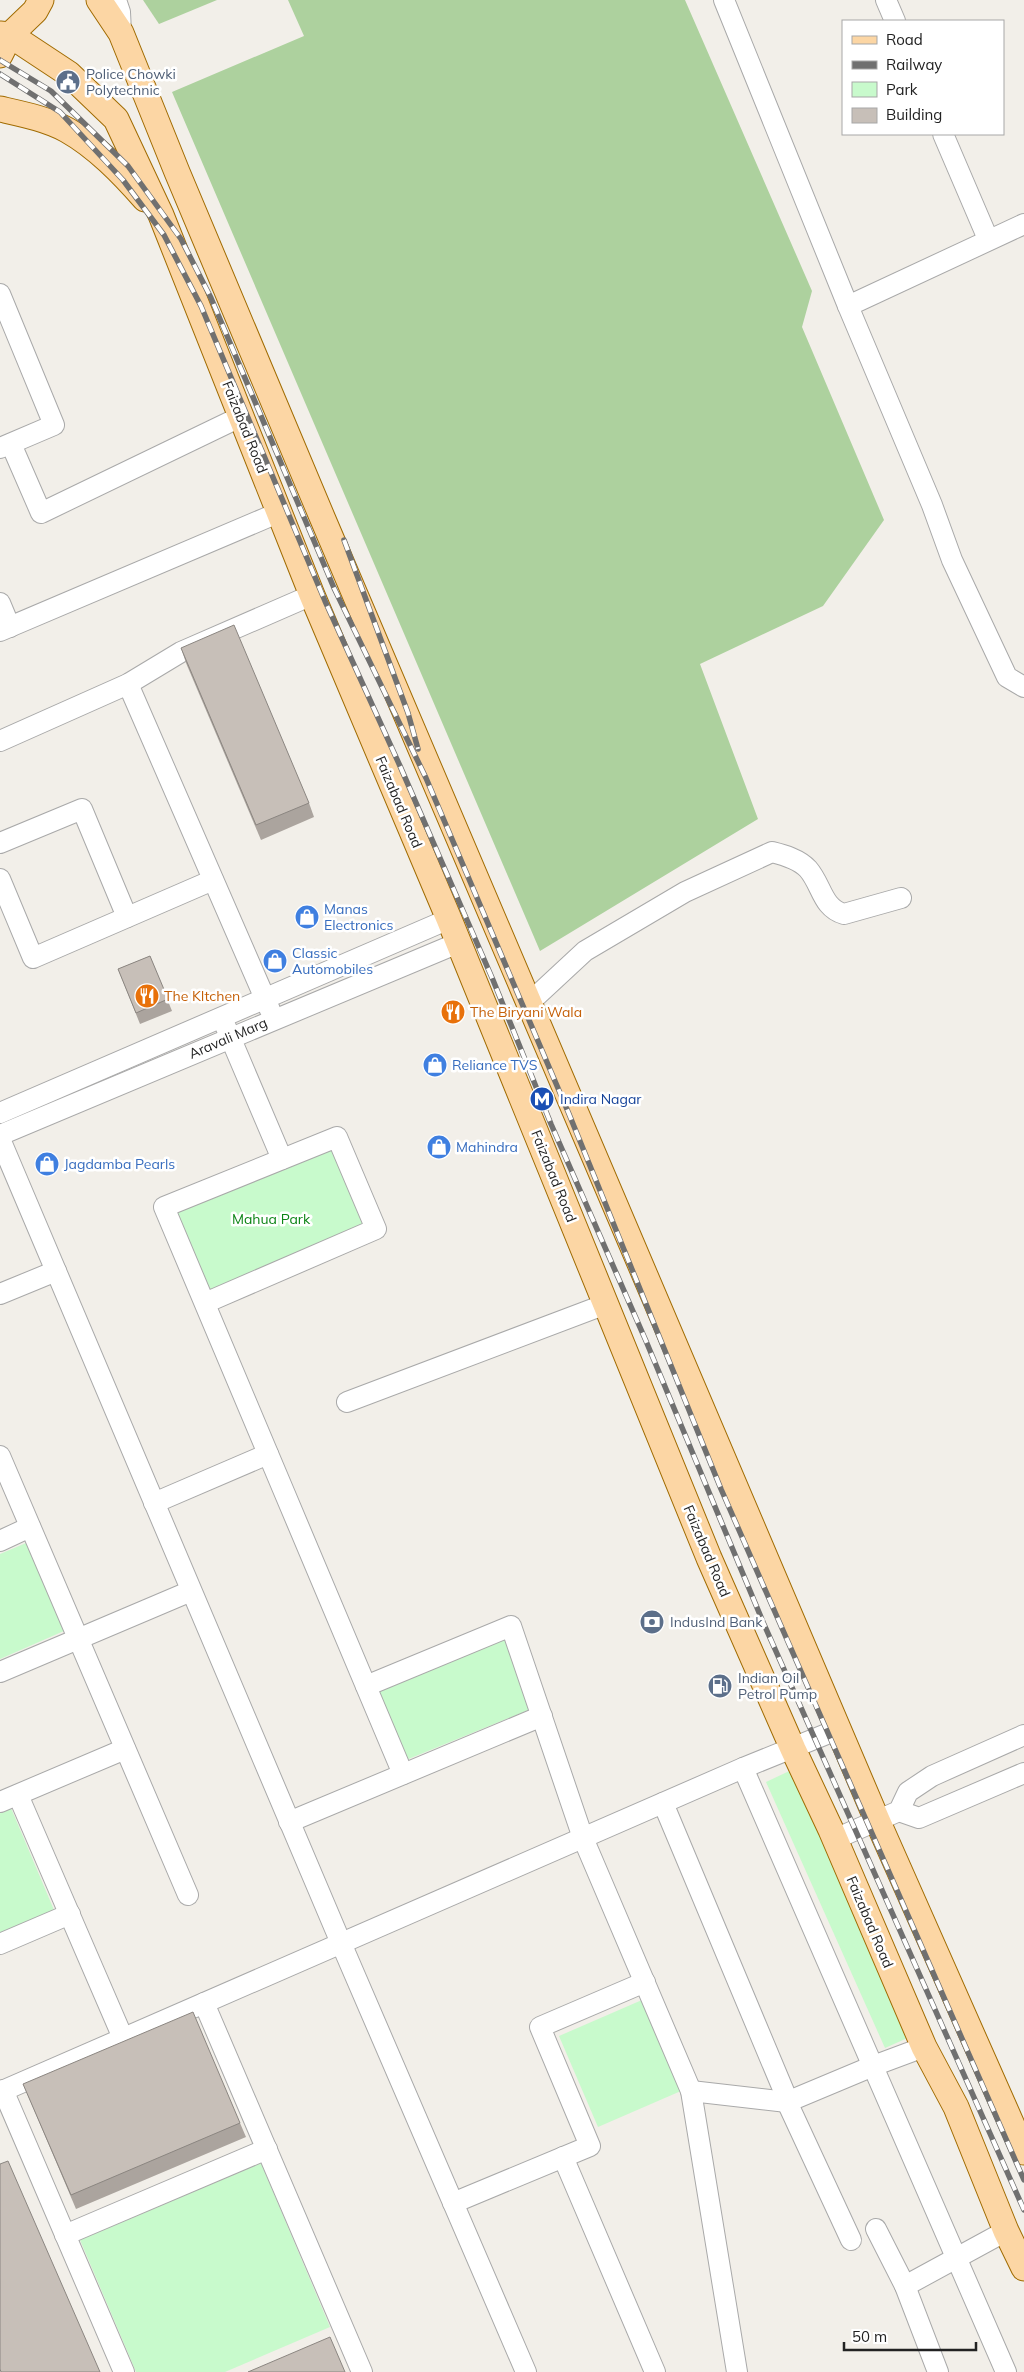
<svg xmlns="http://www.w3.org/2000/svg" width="1024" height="2372" font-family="Mulish,sans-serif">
<rect width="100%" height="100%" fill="#f2efe9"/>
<g fill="#add19e">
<polygon points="143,0 217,0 159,24"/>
<polygon points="288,0 685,0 812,291 802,327 884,520 823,606 700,664 758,819 540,951 172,92 304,36"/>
</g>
<g fill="#c8facc">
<polygon points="333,1147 366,1225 208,1291 176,1213"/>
<polygon points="26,1543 64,1631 0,1659 0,1554"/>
<polygon points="504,1638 531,1709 406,1760 378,1691"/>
<polygon points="802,1765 921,2032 885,2048 766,1782"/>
<polygon points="11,1808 54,1910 0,1933 0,1813"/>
<polygon points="642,2000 681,2091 598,2127 559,2036"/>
<polygon points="261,2163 330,2327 225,2372 136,2372 80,2240"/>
</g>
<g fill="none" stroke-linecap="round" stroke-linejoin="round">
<defs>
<g id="minor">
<polyline points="116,0 120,12 121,32"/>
<polyline points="724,0 848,306"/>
<polyline points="886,0 895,21"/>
<polyline points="943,134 988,239"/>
<polyline points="1024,224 848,306 932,505 952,560 1007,677 1024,687"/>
<polyline points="0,294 54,425 0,448"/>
<polyline points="11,444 41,513 240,417"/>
<polyline points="0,603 10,627"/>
<polyline points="0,631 280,512"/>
<polyline points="128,684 270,1010"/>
<polyline points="0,741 128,684 181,652 312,595"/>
<polyline points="0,843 82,809 127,917"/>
<polyline points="0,879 33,958 213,880"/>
<path d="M529 1003 585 951 685 892 772 852C784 855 799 859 808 869 822 885 822 908 844 914L901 898"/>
<polyline points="225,1025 282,1159"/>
<polyline points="0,1113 449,919"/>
<polyline points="0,1135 458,943"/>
<polyline points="0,1139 341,1943 526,2372"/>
<polyline points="0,1294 56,1271"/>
<path d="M205 1303 376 1229 337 1137 164 1207C244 1396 323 1585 403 1774"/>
<polyline points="347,1402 606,1304"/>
<polyline points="0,1456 188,1895"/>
<polyline points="154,1503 268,1454"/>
<polyline points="0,1541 30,1527"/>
<polyline points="0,1672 191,1591"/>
<polyline points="366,1686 511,1626 583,1838 691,2091 737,2372"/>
<polyline points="743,1768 1006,2372"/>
<polyline points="18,1795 123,2038"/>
<polyline points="0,1802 125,1749"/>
<polyline points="663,1803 788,2101"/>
<polyline points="899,1811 919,1818 1024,1773"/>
<polyline points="289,1822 542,1716"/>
<polyline points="835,1839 899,1811 908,1792 932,1776 1024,1735"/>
<polyline points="0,1944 70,1914"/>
<polyline points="204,2003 362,2372"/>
<polyline points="3,2090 124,2372"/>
<polyline points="691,2091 787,2102 873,2066 924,2047"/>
<polyline points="0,2092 743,1768 839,1729"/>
<polyline points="787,2102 851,2240"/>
<polyline points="563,2157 655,2372"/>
<polyline points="453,2203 590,2146 540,2027 645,1982"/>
<polyline points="876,2229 905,2286 938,2372"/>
<polyline points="65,2235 267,2149"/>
<polyline points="905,2286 1006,2231"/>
</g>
<g id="major">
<polyline points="99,0 121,33 177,172 322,517 877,1820 1024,2152"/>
<polyline points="0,34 10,35 69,74 116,119 161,215 312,595 449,919 709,1558 793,1749 831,1830 924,2047 956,2107 1006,2231 1024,2268"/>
<polyline points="0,55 10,35 35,11 41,0"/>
<path d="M0 109C22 114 47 119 67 130 97 147 122 173 145 199"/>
</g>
</defs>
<use href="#minor" stroke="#a9a9a9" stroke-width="22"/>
<use href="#major" stroke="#a06b00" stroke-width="27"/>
<use href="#minor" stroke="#fff" stroke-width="20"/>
<use href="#major" stroke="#fcd6a4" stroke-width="25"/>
<defs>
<g id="rail">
<polyline points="0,60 51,91 128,166 181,239 211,298 334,588 426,778 569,1114 721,1489 1024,2180"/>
<polyline points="0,74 60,112 123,180 164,235 201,306 325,601 400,766 493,980 551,1124 646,1341 763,1622 1024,2210"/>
<polyline points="344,540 408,713 418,749"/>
</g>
</defs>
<use href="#rail" stroke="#707070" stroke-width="5.5"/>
<use href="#rail" stroke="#fff" stroke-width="4" stroke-dasharray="11" stroke-linecap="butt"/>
</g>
<g fill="#aba49e">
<polygon points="181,648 309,803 314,817 261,840 186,663"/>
<polygon points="150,956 172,1011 140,1024 118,969"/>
<polygon points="23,2084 240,2123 246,2137 76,2209 29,2098"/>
</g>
<g fill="#c7bfb8" stroke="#8b8681">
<polygon points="234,625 309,803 256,825 181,648"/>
<polygon points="150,956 168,999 136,1013 118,969"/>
<polygon points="193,2012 240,2123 71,2195 23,2084"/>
<polygon points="8,2161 100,2372 1,2372 0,2369 0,2164"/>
<polygon points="330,2337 345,2372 248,2372"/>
</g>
<defs>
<symbol id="civic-disc" viewBox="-11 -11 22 22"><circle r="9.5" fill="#5c6f8a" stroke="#fff"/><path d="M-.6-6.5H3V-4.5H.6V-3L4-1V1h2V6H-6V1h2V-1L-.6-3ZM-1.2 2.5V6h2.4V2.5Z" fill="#fff"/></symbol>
<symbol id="shop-disc" viewBox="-11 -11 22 22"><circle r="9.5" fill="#3f7fe0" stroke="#fff"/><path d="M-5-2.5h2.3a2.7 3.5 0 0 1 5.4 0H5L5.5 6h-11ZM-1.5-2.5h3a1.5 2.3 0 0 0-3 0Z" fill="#fff"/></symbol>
<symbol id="restaurant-disc" viewBox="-11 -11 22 22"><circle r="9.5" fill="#e8710a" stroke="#fff"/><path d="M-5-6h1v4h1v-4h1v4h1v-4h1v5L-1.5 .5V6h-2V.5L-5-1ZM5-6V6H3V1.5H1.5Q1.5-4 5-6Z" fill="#fff"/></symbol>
<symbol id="metro-disc" viewBox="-11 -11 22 22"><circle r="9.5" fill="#1a4fb4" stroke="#fff"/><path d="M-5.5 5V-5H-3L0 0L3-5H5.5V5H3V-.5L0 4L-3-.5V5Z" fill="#fff"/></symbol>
<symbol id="bank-disc" viewBox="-11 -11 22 22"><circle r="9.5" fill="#5c6f8a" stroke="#fff"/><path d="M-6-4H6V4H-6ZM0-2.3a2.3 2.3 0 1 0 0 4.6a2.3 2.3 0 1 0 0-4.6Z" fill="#fff"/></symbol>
<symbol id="fuel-disc" viewBox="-11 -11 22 22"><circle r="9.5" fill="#5c6f8a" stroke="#fff"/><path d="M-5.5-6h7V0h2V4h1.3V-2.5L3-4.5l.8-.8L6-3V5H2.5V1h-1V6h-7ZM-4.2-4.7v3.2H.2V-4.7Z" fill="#fff"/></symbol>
</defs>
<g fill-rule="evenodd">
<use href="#civic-disc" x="54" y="68" width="28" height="28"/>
<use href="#shop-disc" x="293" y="903" width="28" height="28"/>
<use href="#shop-disc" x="261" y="947" width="28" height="28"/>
<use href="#restaurant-disc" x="133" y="982" width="28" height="28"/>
<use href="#restaurant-disc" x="439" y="998" width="28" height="28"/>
<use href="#shop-disc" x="421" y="1051" width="28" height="28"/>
<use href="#metro-disc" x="528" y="1085" width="28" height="28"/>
<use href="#shop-disc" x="425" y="1133" width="28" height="28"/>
<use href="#shop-disc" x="33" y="1150" width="28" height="28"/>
<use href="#bank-disc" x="638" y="1608" width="28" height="28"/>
<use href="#fuel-disc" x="706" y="1672" width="28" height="28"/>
</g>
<g text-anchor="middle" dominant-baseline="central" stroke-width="5" stroke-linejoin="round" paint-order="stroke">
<g font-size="14" fill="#4e5e75" stroke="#fff" text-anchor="start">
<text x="86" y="74">Police Chowki<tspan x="86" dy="16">Polytechnic</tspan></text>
<text x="670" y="1622">IndusInd Bank</text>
<text x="738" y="1678">Indian Oil<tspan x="738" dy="16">Petrol Pump</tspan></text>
</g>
<g font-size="14" fill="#222" stroke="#fff">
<text transform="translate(245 427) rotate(68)">Faizabad Road</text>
<text transform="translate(399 802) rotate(67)">Faizabad Road</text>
<text transform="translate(228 1038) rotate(-23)">Aravali Marg</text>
<text transform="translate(554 1176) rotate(68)">Faizabad Road</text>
<text transform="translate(707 1551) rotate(67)">Faizabad Road</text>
<text transform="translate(870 1922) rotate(67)">Faizabad Road</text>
</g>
<g font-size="14" fill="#366cbe" stroke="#fff" text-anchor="start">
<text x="324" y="909">Manas<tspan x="324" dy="16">Electronics</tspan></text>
<text x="292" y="953">Classic<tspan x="292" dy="16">Automobiles</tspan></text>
<text x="452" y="1065">Reliance TVS</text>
<text x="456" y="1147">Mahindra</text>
<text x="64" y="1164">Jagdamba Pearls</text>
</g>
<g font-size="14" fill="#c56008" stroke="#fff" text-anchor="start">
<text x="164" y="996">The KItchen</text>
<text x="470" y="1012">The Biryani Wala</text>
</g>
<g font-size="14" fill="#164399" stroke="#fff" text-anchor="start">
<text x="560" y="1099">Indira Nagar</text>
</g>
<g font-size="14" fill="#0c8416" stroke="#fff">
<text x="271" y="1219">Mahua Park</text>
</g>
</g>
<rect x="842" y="20" width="162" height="115" fill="#ffffff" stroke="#a7a7a7"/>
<rect x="852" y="36" width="25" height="8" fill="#fcd6a4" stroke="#a7a7a7"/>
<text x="886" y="45" font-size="15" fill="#222222">Road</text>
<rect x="852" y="61" width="25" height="8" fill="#707070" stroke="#a7a7a7"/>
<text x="886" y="70" font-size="15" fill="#222222">Railway</text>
<rect x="852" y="82" width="25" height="15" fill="#c8facc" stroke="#a7a7a7"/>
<text x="886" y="95" font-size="15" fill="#222222">Park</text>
<rect x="852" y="108" width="25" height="15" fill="#c7bfb8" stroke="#a7a7a7"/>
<text x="886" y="120" font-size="15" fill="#222222">Building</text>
<path d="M844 2342v8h132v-8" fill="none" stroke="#222222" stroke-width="2.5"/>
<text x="852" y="2342" font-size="15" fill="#222222" stroke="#ffffff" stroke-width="4" paint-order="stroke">50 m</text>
</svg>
